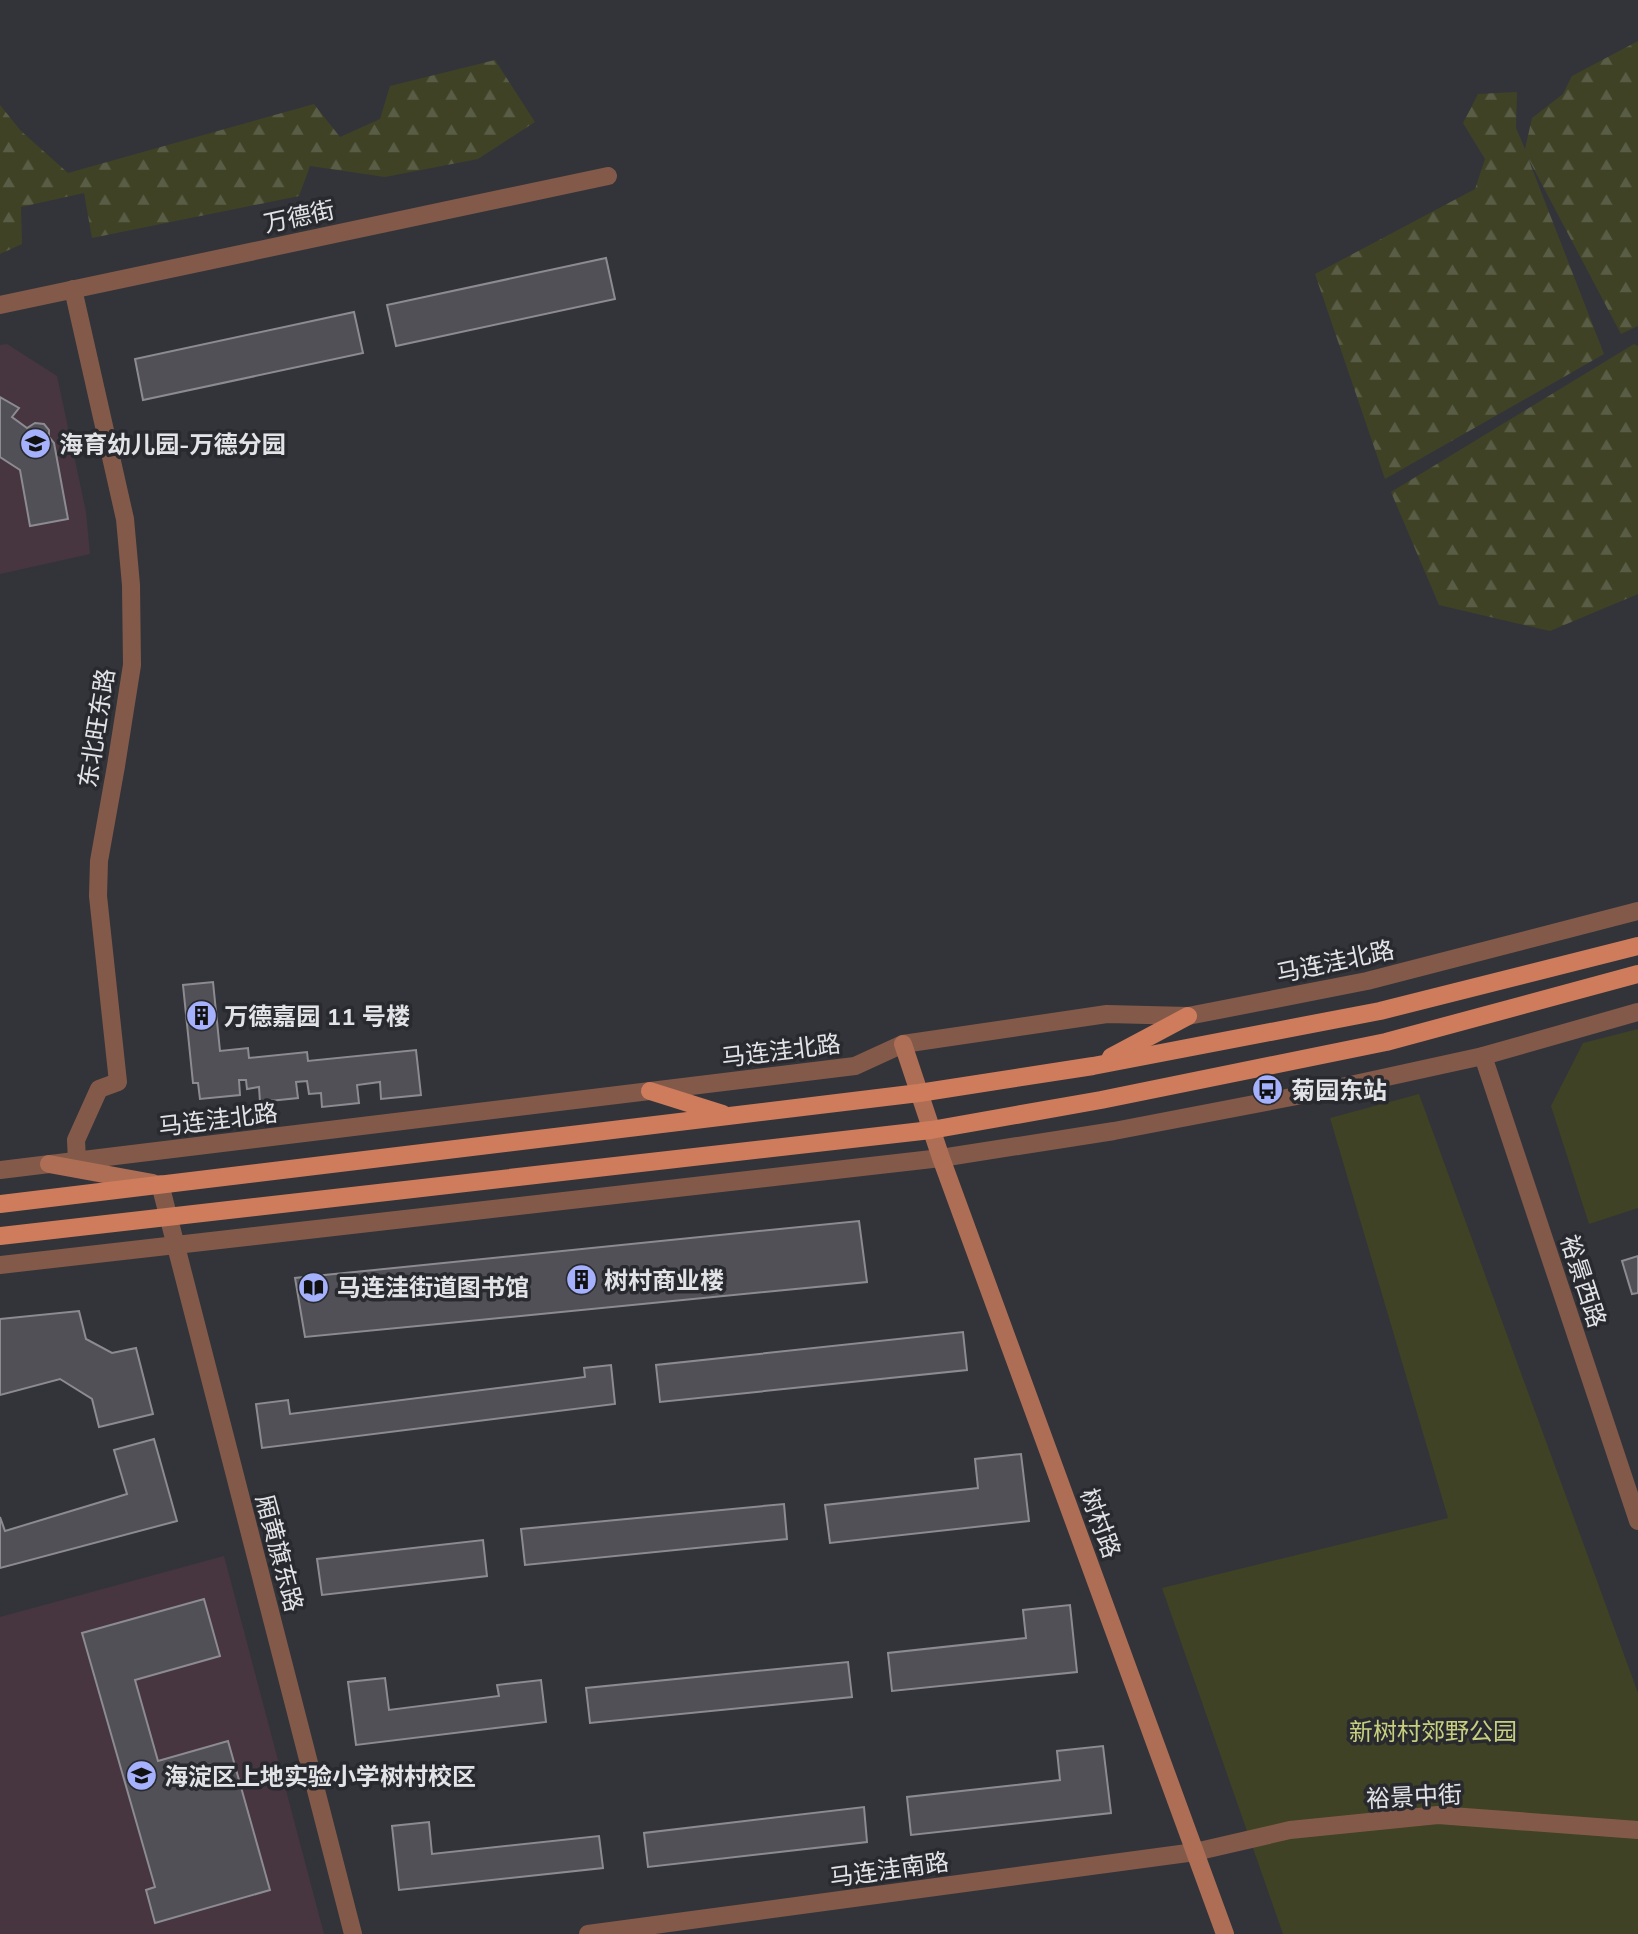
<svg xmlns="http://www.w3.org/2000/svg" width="1638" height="1934" font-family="Mulish,'Noto Sans SC',sans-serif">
<defs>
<pattern id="forest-firs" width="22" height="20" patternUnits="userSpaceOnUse" patternTransform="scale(1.75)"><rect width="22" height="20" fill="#3f4225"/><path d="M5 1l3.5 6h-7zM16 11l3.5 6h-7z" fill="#5a5d45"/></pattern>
</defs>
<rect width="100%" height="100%" fill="#333439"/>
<g fill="#473640">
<polygon points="7,344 57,376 86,512 90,554 0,574 0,345"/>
<polygon points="224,1556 324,1934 0,1934 0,1617"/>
</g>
<g fill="url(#forest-firs)">
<polygon points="1638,41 1638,326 1621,334 1528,158 1604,354 1385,479 1315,274 1475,189 1485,159 1463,123 1478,94 1517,92 1516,128 1525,149 1532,118 1563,94 1572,76"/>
<polygon points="495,60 535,122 478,159 385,177 310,166 299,196 92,238 84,193 21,207 22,244 0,254 0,105 21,131 68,173 314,104 340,137 380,119 390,86"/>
<polygon points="1634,344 1638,346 1638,594 1550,631 1439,605 1391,492"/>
</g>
<g fill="#3f4225">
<polygon points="1638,1029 1638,1208 1589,1224 1551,1106 1583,1043"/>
<polygon points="1419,1094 1638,1693 1638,1934 1283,1934 1162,1588 1448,1518 1330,1118"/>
</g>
<g fill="#515056" stroke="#8c8b92" stroke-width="2">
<polygon points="606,258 615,299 396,346 387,305"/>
<polygon points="354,312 363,353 143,400 135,359"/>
<polygon points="0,397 19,408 12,417 27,428 35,423 44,424 49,430 49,437 54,443 68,519 30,526 20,470 0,457"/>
<polygon points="213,982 220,1051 248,1048 249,1058 307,1052 308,1061 416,1050 421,1095 381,1099 380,1082 357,1085 359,1103 322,1107 321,1093 309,1094 307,1081 296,1082 298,1098 260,1102 259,1087 247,1089 246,1080 239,1080 240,1095 200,1099 198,1083 193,1083 183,985"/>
<polygon points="859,1221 867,1282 305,1337 295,1278"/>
<polygon points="1638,1256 1638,1293 1632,1294 1622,1261"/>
<polygon points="79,1311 86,1339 112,1353 136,1348 153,1414 99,1427 92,1399 60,1379 0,1395 0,1319"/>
<polygon points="963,1332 967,1370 660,1402 656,1365"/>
<polygon points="611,1365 615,1404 262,1448 256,1404 288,1400 290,1414 585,1377 584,1368"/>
<polygon points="154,1439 177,1521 0,1568 0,1517 5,1531 127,1494 114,1450"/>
<polygon points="1021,1454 1029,1521 830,1543 825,1505 978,1488 975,1459"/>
<polygon points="784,1504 787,1539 525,1565 521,1529"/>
<polygon points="483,1540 487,1576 322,1595 317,1559"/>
<polygon points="204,1599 220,1656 135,1680 158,1761 228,1741 270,1890 155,1923 146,1890 155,1887 82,1633"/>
<polygon points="1070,1605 1077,1672 892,1691 888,1653 1026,1638 1023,1610"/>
<polygon points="848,1662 852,1697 590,1723 586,1688"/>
<polygon points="385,1678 389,1710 499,1696 497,1685 541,1680 546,1722 356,1745 348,1682"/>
<polygon points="1103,1746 1111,1813 911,1835 907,1797 1060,1780 1057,1751"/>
<polygon points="864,1807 867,1842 648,1867 644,1833"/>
<polygon points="429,1822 432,1854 599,1836 603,1868 399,1890 392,1826"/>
</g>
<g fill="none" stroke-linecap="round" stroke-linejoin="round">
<g stroke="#835a4a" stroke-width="18">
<polyline points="73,289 125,519 131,585 132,665 116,766 99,861 98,896 118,1082 99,1089 76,1140 77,1161"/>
<polyline points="0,305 608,176"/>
</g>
<g stroke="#835a4a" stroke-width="18">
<polyline points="1483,1056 1638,1521"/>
<polyline points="0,1170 855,1066 903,1044 1107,1014 1188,1016 1367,981 1638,911"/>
<polyline points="160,1184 353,1934"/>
<polyline points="0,1265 941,1158 1114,1131 1323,1091 1483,1056 1638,1012"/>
<polyline points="588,1934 1195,1852 1290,1830 1438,1815 1638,1830"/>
</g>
<g stroke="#ae6e55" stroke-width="18">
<polyline points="903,1044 941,1158 1225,1934"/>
<polyline points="49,1164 153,1183"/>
</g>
<g stroke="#cf7c5c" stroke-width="18">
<polyline points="1111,1057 1188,1016"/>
<polyline points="650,1091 723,1114"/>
<polyline points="0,1204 919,1093 1093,1066 1380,1011 1638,946"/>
<polyline points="0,1236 931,1130 1101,1100 1386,1042 1638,974"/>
</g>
</g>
<defs>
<symbol id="school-disc" viewBox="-11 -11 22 22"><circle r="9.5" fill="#a5b1fc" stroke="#292a2f"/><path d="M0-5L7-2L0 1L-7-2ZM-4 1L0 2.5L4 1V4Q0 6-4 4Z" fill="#111"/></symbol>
<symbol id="building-disc" viewBox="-11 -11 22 22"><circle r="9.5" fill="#a5b1fc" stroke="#292a2f"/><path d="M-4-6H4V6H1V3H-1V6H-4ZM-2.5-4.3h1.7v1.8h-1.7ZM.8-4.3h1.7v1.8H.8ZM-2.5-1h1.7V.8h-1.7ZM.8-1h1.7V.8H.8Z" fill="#111"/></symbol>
<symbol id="bus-disc" viewBox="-11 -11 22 22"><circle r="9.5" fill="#a5b1fc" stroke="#292a2f"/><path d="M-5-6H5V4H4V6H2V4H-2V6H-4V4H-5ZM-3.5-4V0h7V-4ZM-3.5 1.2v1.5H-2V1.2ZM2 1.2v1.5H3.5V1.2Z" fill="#111"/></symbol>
<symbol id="library-disc" viewBox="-11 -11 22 22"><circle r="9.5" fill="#a5b1fc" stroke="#292a2f"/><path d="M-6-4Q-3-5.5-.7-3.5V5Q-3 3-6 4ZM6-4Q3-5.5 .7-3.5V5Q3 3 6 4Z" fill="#111"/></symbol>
</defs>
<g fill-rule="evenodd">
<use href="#school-disc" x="18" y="426" width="35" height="35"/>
<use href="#building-disc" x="184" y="998" width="35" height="35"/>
<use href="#bus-disc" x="1250" y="1072" width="35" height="35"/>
<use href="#building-disc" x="564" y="1262" width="35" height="35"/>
<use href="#library-disc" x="296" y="1270" width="35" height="35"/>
<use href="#school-disc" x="124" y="1758" width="35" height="35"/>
</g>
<g text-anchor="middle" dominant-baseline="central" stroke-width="7" stroke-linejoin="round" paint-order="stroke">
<g font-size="24" fill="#e2e3e7" stroke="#292a2f">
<text transform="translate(299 216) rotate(-12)">万德街</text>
<text transform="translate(96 728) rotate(-81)">东北旺东路</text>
<text transform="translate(1335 961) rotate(-12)">马连洼北路</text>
<text transform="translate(781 1050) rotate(-7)">马连洼北路</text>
<text transform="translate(218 1119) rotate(-7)">马连洼北路</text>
<text transform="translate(1584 1281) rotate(72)">裕景西路</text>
<text transform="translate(1101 1523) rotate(70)">树村路</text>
<text transform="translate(280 1553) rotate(75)">厢黄旗东路</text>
<text transform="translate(1414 1796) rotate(-3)">裕景中街</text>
<text transform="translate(889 1869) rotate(-8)">马连洼南路</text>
</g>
<g font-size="24" font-weight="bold" fill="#e2e3e7" stroke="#292a2f" text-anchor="start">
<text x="59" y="444">海育幼儿园-万德分园</text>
<text x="224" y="1016">万德嘉园 11 号楼</text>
<text x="1291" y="1090">菊园东站</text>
<text x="604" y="1280">树村商业楼</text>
<text x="337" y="1287">马连洼街道图书馆</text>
<text x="164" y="1776">海淀区上地实验小学树村校区</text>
</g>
<g font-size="24" fill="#c7cf7f" stroke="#292a2f">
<text x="1433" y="1731">新树村郊野公园</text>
</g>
</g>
</svg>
